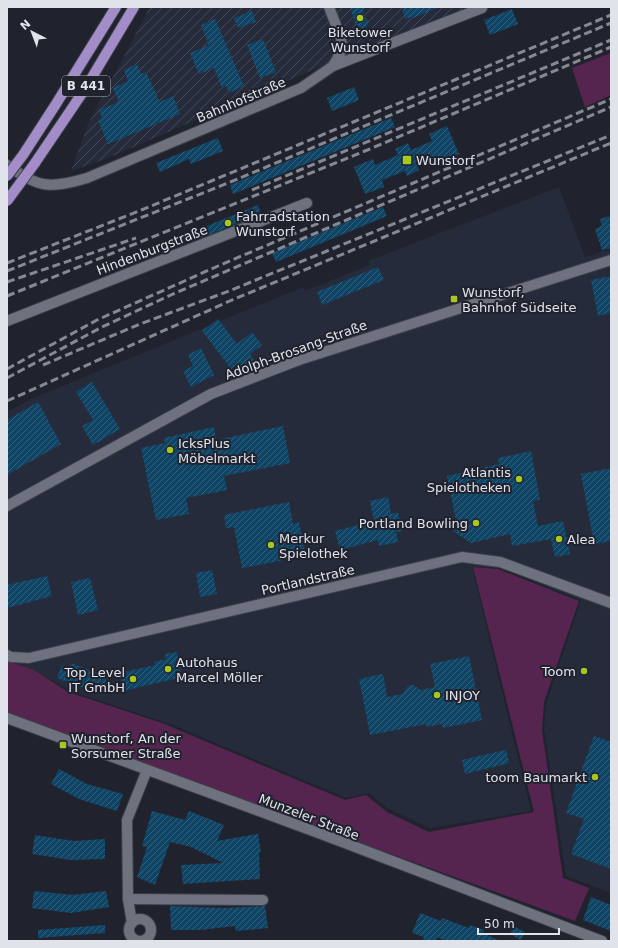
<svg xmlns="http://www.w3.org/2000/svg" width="618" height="948" font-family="'DejaVu Sans',sans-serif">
<defs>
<pattern id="industrial-furrows" width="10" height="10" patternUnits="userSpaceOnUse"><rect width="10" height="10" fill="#262b3b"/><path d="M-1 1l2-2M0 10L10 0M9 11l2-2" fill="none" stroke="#454a58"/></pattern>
<pattern id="building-hatch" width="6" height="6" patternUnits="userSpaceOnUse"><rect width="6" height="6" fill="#104465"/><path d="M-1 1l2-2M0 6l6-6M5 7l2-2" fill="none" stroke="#325f7b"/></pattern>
</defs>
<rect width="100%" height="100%" fill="#20232e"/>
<polygon fill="#262b3b" points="559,187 585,257 611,249 611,893 566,876 544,728 546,703 581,600 501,568 472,567 531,811 430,828 387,808 369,793 346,798 173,725 70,691 34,670 7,661 7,412 31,399 303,287 305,291 370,265 368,261"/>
<polygon fill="url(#industrial-furrows)" points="150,7 476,7 359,50 108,158 71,171 88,124"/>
<g fill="#55254f">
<polygon points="611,53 611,95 585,107 572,68"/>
<polygon points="473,567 498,569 579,601 544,702 542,730 563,878 589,888 575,921 7,714 7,661 34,670 68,692 162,723 345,800 366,795 387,812 429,832 534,812"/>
</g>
<g fill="url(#building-hatch)">
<polygon points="350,7 364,7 363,14 369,22 366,27 361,28 356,25"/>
<polygon points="402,7 439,7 411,19 411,17 405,19"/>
<polygon points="512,9 518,24 490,35 484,20"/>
<polygon points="252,11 256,22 238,28 234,18"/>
<polygon points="215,19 244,86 229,93 226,86 222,88 214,68 199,74 190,53 209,45 201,25"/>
<polygon points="263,39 276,72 260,78 247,45"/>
<polygon points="137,64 141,74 146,72 160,102 173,96 180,114 108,144 98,120 102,118 99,110 119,102 113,88 128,81 124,70"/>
<polygon points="354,87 359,100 332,111 327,98"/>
<polygon points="391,118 395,127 233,194 230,185"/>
<polygon points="447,126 459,154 441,162 440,158 418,166 419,170 407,176 405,171 382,180 384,187 365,194 354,167 373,159 375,165 398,155 395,149 408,143 411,150 432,141 429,134"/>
<polygon points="218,138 223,151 191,164 189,159 160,172 156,163"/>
<polygon points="258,205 261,214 201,238 197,230"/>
<polygon points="383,207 387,216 276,262 272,253"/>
<polygon points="609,216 611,223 611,248 602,250 595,229 602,226 600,219"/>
<polygon points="378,267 384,280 322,305 317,292"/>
<polygon points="611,276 611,313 598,316 591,280"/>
<polygon points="218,319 237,344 252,332 262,345 250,354 256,363 248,368 244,363 239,367 237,364 231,369 202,331"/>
<polygon points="201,348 214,375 191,387 183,371 193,366 188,355"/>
<polygon points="92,382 120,429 93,445 82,426 93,420 76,392"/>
<polygon points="38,402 61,444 7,475 7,420"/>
<polygon points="283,426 290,463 224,476 227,490 186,498 189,514 156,520 141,448 165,443 164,438 214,427 216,440"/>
<polygon points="531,451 540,500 533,501 538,526 563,521 570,554 555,557 551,539 512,546 510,534 471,543 453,531 457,525 447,476 499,464 498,458"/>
<polygon points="611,468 611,541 594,544 581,474"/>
<polygon points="388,497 391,514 398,512 402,531 396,532 398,542 379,546 378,540 340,550 335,531 374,521 370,501"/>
<polygon points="289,502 293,524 299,522 306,556 242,568 234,527 226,528 224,515"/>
<polygon points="212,570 217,594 200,597 196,573"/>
<polygon points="47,576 52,596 7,608 7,585"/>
<polygon points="90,578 98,610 78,615 71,582"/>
<polygon points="177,652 182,677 123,691 119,673 155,665 154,662 166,659 165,654"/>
<polygon points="469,656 482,720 443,728 442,724 427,727 426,724 370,735 359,679 383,674 387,697 402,694 408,686 413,685 421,690 435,687 430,664"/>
<polygon points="71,663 107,677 100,694 57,678 62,665 69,668"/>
<polygon points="594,736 611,742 611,869 571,854 584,819 566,813"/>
<polygon points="506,750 509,763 465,774 462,760"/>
<polygon points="59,769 87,784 123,794 117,811 79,799 51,784"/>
<polygon points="152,811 185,820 189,811 224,825 217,841 258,834 261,852 259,852 260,879 183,884 181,865 223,863 191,847 170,842 155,885 137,877 147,847 142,846"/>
<polygon points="35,835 74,841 105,839 105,859 71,860 32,854"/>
<polygon points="34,891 73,895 106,891 109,907 71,913 32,908"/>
<polygon points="591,897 611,905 611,931 583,920"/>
<polygon points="170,906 223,908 265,906 268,928 236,931 235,926 200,930 171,930"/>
<polygon points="420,913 441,921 442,918 469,928 470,925 484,930 483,933 500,941 446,941 437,937 435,941 423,941 424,937 412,933"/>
<polygon points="105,925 105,933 38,938 38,930"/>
<polygon points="513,926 525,932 521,940 510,934"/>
</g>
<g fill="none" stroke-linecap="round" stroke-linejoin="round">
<defs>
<g id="minor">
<polyline points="329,7 341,38 342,50 333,66"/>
<path d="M7 165C38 188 50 189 87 178L301 88 333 66 482 8"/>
<polyline points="7,321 307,203"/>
<polyline points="7,506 211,394 299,360 611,260"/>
<polyline points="7,655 11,657 29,658 462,557 500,562 611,603"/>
<polyline points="7,718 324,835 602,941"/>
<polyline points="128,899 263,900"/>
<circle cx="140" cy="930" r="11"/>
<polyline points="132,923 128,899 127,820 147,770"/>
</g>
<g id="major">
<polyline points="23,155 56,104 116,7"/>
<polyline points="35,163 85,89 134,7"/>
</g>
</defs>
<use href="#minor" stroke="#3e4049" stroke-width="12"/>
<use href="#major" stroke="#3e4049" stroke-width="12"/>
<use href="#minor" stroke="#6e727f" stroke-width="10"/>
<use href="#major" stroke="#a28dc8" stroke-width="10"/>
<g stroke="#868992" stroke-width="3" stroke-dasharray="8 4" stroke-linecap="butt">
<polyline points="252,190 611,40"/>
<polyline points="7,263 139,211 611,15"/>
<polyline points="7,271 228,183 611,23"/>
<polyline points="7,282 136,238"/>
<polyline points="7,296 365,151 611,47"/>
<polyline points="43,365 140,324 229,291 611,135"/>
<polyline points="7,369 97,320 218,266 611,99"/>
<polyline points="7,378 102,327 173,294 611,107"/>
<polyline points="7,401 232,300 611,143"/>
</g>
<defs>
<g id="major-bridge">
<polyline points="7,176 23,155"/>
<polyline points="7,201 35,163"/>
</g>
</defs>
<use href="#major-bridge" stroke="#3e4049" stroke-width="12" stroke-linecap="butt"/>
<use href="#major-bridge" stroke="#a28dc8" stroke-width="10"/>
</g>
<g fill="#a6c821" stroke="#20232e" stroke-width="1.5">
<circle cx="360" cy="18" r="4"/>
<rect x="402" y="155" width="10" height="10" rx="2"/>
<circle cx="228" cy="223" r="4"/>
<rect x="450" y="295" width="8" height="8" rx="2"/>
<circle cx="170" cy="450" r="4"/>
<circle cx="519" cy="479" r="4"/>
<circle cx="476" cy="523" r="4"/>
<circle cx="559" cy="539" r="4"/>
<circle cx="271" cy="545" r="4"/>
<circle cx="168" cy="669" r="4"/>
<circle cx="584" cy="671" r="4"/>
<circle cx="133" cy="679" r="4"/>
<circle cx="437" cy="695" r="4"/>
<rect x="59" y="741" width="8" height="8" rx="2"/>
<circle cx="595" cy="777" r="4"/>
</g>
<g text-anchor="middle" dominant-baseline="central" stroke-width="4" stroke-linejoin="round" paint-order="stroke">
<rect fill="#20232e" stroke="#a7a9b2" stroke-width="1" x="62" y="76" width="48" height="20" rx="3"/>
<g font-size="12" font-weight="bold" fill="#e1e3eb">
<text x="86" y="86">B 441</text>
</g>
<g font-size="13" fill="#e1e3eb" stroke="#20232e" text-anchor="start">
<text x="360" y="32" text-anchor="middle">Biketower<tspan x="360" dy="15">Wunstorf</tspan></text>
<text x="416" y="160">Wunstorf</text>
<text x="236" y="216">Fahrradstation<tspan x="236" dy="15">Wunstorf</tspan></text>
<text x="462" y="292">Wunstorf,<tspan x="462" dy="15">Bahnhof Südseite</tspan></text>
<text x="178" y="443">IcksPlus<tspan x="178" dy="15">Möbelmarkt</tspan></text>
<text x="511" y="472" text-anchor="end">Atlantis<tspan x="511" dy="15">Spielotheken</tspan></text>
<text x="468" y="523" text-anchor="end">Portland Bowling</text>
<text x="279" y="538">Merkur<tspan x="279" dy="15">Spielothek</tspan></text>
<text x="567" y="539">Alea</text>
<text x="176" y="662">Autohaus<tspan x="176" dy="15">Marcel Möller</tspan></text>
<text x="576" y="671" text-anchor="end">Toom</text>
<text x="125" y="672" text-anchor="end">Top Level<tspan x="125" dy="15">IT GmbH</tspan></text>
<text x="445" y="695">INJOY</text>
<text x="71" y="738">Wunstorf, An der<tspan x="71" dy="15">Sorsumer Straße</tspan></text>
<text x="587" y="777" text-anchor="end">toom Baumarkt</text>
</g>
<g font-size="13" fill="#e1e3eb" stroke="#20232e">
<text transform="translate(241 100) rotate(-23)">Bahnhofstraße</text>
<text transform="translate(152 250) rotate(-21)">Hindenburgstraße</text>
<text transform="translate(296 350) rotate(-20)">Adolph-Brosang-Straße</text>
<text transform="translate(308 580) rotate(-13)">Portlandstraße</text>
<text transform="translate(309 817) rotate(21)">Munzeler Straße</text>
</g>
</g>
<rect width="618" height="948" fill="none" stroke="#e1e3eb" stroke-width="16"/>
<g transform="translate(32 32) rotate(318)" stroke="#20232e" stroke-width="3" paint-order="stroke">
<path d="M0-3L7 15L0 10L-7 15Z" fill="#e1e3eb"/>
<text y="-6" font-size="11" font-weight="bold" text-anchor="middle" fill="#e1e3eb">N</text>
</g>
<path d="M478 928v6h81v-6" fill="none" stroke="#e1e3eb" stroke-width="2"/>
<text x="484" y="928" font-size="12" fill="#e1e3eb" stroke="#20232e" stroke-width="3" paint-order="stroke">50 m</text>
</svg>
